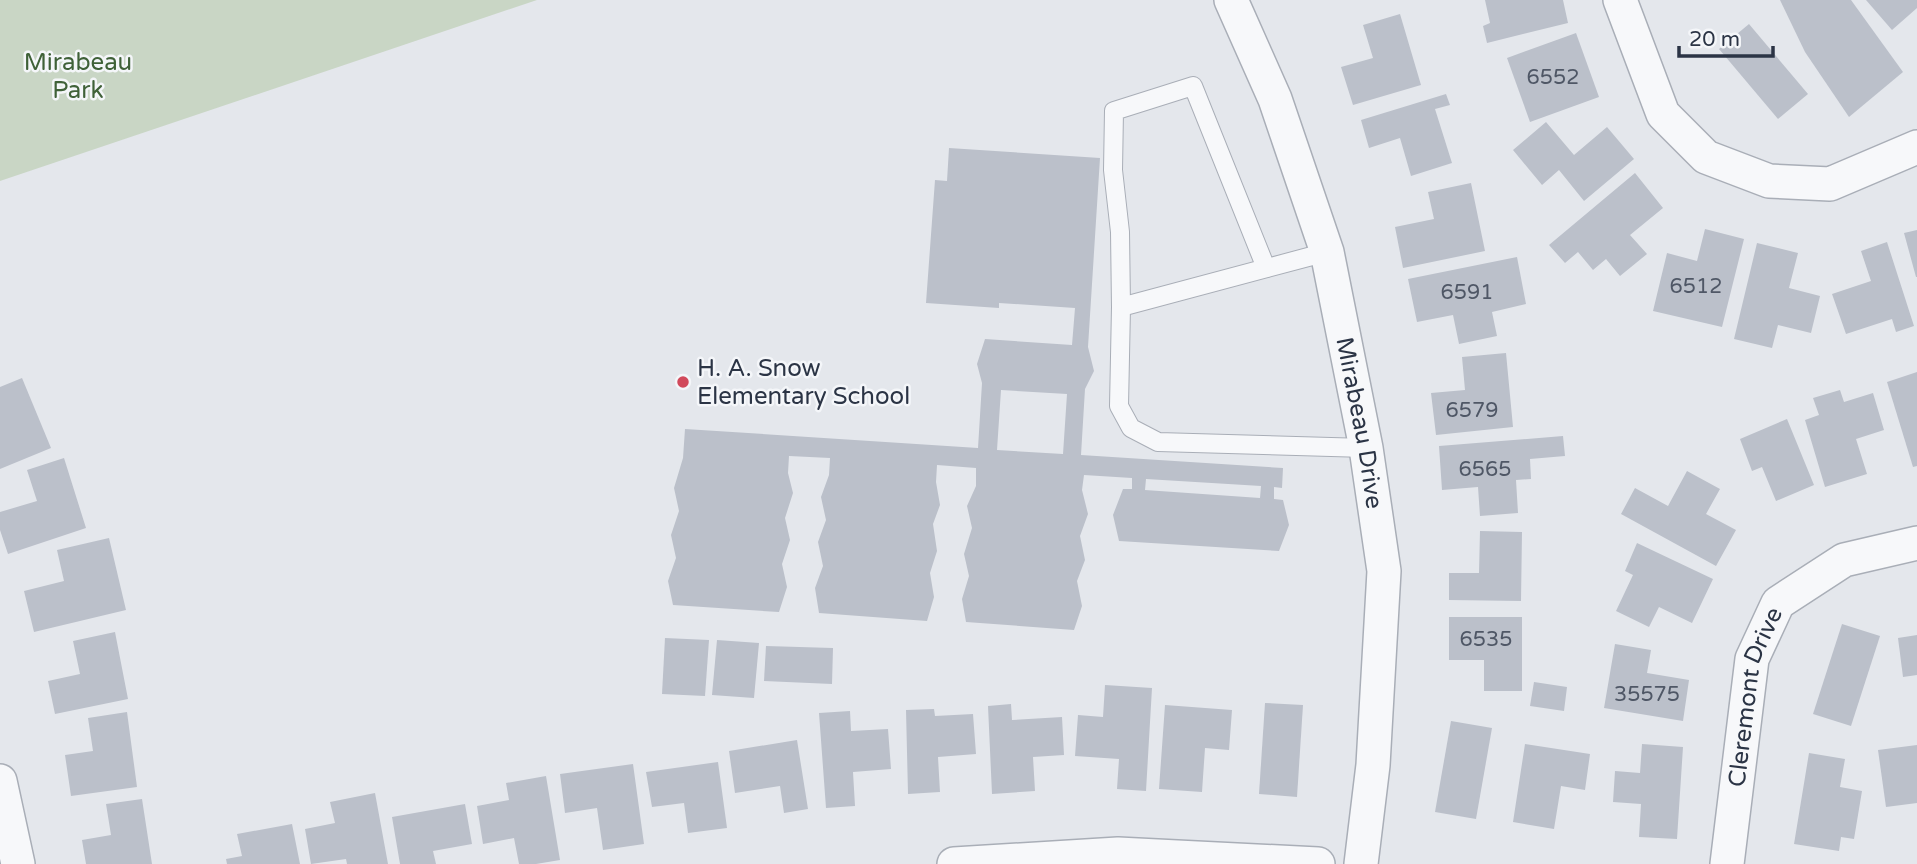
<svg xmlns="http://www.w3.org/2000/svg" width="1917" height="864" font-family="'Varela Round',sans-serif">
<rect width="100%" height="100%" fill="#e4e7ec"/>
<polygon fill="#c9d6c5" points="0,0 537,0 0,181"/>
<g fill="#bbc0ca" fill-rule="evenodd">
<polygon points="1485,0 1563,0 1568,23 1487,43 1483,26 1490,23"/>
<polygon points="1780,0 1851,0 1903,72 1849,117 1805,52"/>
<polygon points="1866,0 1917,0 1917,8 1892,30"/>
<polygon points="1400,14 1421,85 1353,105 1341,67 1373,58 1363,25"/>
<polygon points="1749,24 1808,94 1778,119 1719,49"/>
<polygon points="1576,33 1599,97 1530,122 1507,58"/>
<polygon points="1446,94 1450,105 1435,109 1452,163 1411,176 1400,138 1369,148 1361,120"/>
<polygon points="1546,122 1574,155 1607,127 1634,159 1584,201 1559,170 1542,185 1513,150"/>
<path d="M949 148 1100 158 1088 347 1094 371 1085 389 1081 455 1283 468 1282 488 1274 487V499L1283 500 1289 525 1279 551 1119 541 1113 515 1123 489H1132V478L1084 475 1082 490 1088 514 1080 536 1085 560 1077 581 1082 606 1074 630 966 622 962 599 969 576 964 554 972 528 967 506 976 486V468L937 465 936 482 940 505 933 524 937 551 930 573 934 597 927 621 819 613 815 588 823 566 818 542 826 520 821 497 829 475 830 458 789 456 788 473 793 493 785 518 790 540 782 564 787 587 779 612 673 605 668 581 676 558 671 535 679 511 674 488 683 458 685 429 978 448 982 383 977 364 985 339 1072 345 1075 308 999 303V308L926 303 935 180 947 181ZM1001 390 1067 394 1063 454 997 450ZM1146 479 1261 486 1260 498 1145 490Z"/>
<polygon points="1635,173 1663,208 1630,235 1647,254 1620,276 1606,259 1593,270 1578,252 1565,263 1549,245"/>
<polygon points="1471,183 1485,251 1403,268 1395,227 1434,219 1428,192"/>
<polygon points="1705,229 1744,239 1722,327 1653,311 1667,253 1697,261"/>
<polygon points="1917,230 1917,277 1916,277 1904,233"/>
<polygon points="1887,242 1914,326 1896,332 1892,319 1846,334 1832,294 1871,281 1861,251"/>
<polygon points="1757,243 1798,253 1789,288 1820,296 1811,333 1778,325 1772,348 1734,339"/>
<polygon points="1517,257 1526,304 1492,312 1497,336 1459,344 1453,315 1417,322 1408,279"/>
<polygon points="1506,353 1513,427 1436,435 1431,393 1465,390 1462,357"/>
<polygon points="1917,372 1917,466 1913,467 1887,382"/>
<polygon points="22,378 51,448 0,469 0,387"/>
<polygon points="1840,390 1844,402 1873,393 1884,430 1856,439 1867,474 1825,487 1805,420 1819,415 1813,398"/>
<polygon points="1787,419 1814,485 1776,501 1762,467 1752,471 1740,439"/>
<polygon points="1563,436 1565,456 1530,459 1531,479 1516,480 1518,513 1480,516 1478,487 1442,490 1439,446"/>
<polygon points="64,458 86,528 8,554 0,530 0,512 37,501 27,470"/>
<polygon points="1687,471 1720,489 1706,514 1736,530 1716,566 1621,514 1635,488 1668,506"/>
<polygon points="1480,531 1522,532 1521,601 1449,600 1449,573 1479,573"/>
<polygon points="109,538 126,610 34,632 24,591 64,581 57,550"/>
<polygon points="1637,543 1713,579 1692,623 1659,607 1649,627 1616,611 1633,575 1625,571"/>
<polygon points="1449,617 1522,617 1522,691 1484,691 1484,660 1449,660"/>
<polygon points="1842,624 1880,636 1851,726 1813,714"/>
<polygon points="115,632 128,699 55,714 48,681 80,674 73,641"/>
<polygon points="1917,635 1917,675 1903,677 1898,638"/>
<polygon points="665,638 709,640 705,696 662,694"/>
<polygon points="717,640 759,643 754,698 712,695"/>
<polygon points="1615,644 1651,650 1647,673 1689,680 1683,721 1604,708"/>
<polygon points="766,646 833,648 832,684 764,681"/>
<polygon points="1534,682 1567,687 1564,711 1530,706"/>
<polygon points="1105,685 1152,688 1146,791 1117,789 1119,759 1075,756 1078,715 1103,717"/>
<polygon points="1265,703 1303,705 1297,797 1259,794"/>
<polygon points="1011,704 1012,720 1062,717 1064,755 1033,757 1035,791 992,794 988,706"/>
<polygon points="1165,705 1232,710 1229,750 1205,748 1202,792 1159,789"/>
<polygon points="934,709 935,716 973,714 976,754 938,757 940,792 908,794 906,710"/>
<polygon points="850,711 851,731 888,729 891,769 853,772 855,806 826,808 819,713"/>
<polygon points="127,712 137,787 71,796 65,755 93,751 88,718"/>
<polygon points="1451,721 1492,728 1476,819 1435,812"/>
<polygon points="797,740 808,809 784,813 780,786 735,793 729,751"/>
<polygon points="1525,744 1590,754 1585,790 1561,786 1554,829 1513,822"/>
<polygon points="1642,744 1683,747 1677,839 1639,837 1641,804 1613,802 1615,771 1640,773"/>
<polygon points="1917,745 1917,803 1886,807 1878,750"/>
<polygon points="1809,753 1845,759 1840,787 1862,791 1854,839 1841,837 1839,851 1794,844"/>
<polygon points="718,762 727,828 688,833 684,803 652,807 646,772"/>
<polygon points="633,764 644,844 603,850 597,808 565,813 560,774"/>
<polygon points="546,776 560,860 536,864 519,864 514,838 483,844 477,806 509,800 506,783"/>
<polygon points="375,793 388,864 347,864 346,859 311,864 305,829 335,823 330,802"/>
<polygon points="142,799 152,864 86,864 82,840 111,835 106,804"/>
<polygon points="465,804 472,844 433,851 436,864 400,864 392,817"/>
<polygon points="292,824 300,864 227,864 226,859 242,856 237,834"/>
</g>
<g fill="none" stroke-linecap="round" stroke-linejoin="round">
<defs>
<g id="lane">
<polyline points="1327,252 1121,307 1119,406 1131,428 1158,442 1366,448"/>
<polyline points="1121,307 1120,232 1113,170 1114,111 1193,86 1266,268"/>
</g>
<g id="street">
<path id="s1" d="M1231 0 1275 99 1327 252 1366 448 1384 571 1373 765 1361 864"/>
<polyline points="1620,0 1663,114 1706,157 1769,181 1830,184 1917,147"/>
<polyline points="0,781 18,864"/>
<polyline points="954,864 1118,854 1318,864"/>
<path id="s2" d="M1727 864 1752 659 1778 603 1844 560 1917 543"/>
</g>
</defs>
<use href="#lane" stroke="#a9aeb7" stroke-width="20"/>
<use href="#street" stroke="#a9aeb7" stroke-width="36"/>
<use href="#lane" stroke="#f7f8fa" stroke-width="18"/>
<use href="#street" stroke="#f7f8fa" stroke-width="33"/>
</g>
<circle fill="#d1495b" stroke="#f4f6f9" stroke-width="2.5" cx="683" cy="382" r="7"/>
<g text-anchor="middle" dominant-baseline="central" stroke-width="5" stroke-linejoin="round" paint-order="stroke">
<g font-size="21" fill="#4f5766">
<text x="1553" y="77">6552</text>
<text x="1696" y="286">6512</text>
<text x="1467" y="292">6591</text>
<text x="1472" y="410">6579</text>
<text x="1485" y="469">6565</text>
<text x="1486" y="639">6535</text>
<text x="1647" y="694">35575</text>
</g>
<g font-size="24" fill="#3f6138" stroke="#f4f6f9">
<text x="78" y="62">Mirabeau<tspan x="78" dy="28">Park</tspan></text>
</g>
<g font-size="24" fill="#2b3445" stroke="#f4f6f9" text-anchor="start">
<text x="697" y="368">H. A. Snow<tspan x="697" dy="28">Elementary School</tspan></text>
</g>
<g font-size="24" fill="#2b3445" stroke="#f4f6f9">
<text stroke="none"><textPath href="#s1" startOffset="444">Mirabeau Drive</textPath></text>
<text stroke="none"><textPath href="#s2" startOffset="170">Cleremont Drive</textPath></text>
</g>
</g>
<path d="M1679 46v10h94v-10" fill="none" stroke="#2b3445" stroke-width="3.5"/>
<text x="1689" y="46" font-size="21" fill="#2b3445" stroke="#f4f6f9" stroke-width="5" paint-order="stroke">20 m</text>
</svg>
